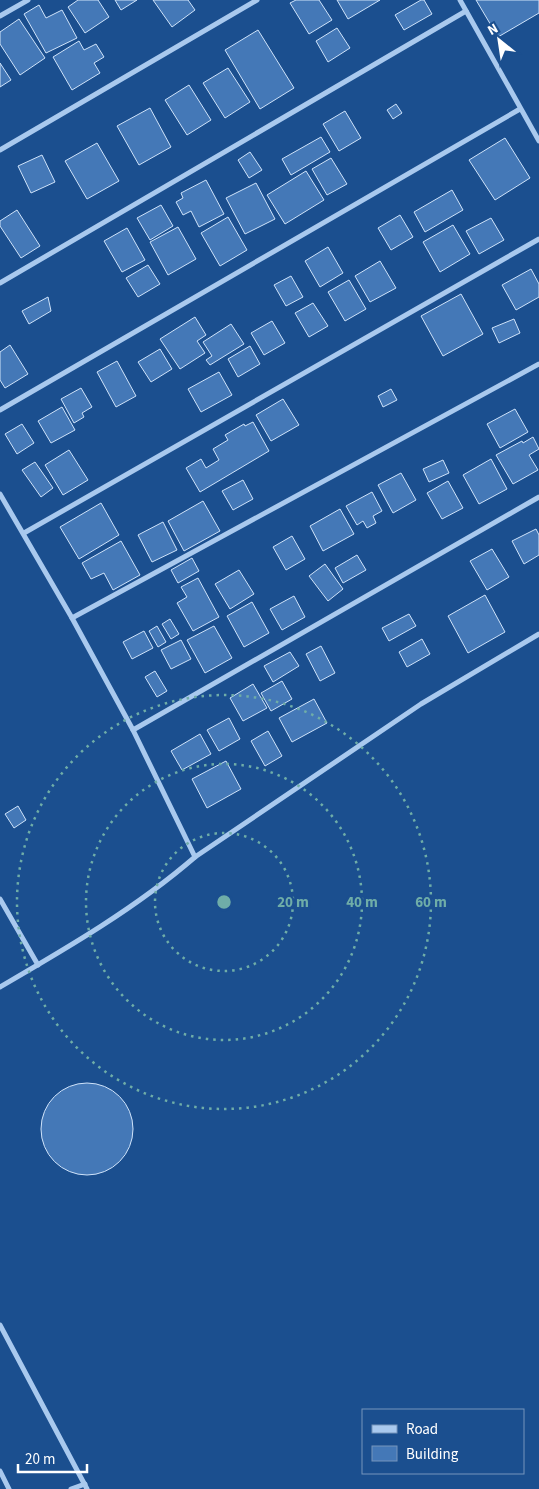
<svg xmlns="http://www.w3.org/2000/svg" width="539" height="1489" font-family="'Source Sans 3',sans-serif">
<rect width="100%" height="100%" fill="#1b4f8f"/>
<g fill="#4478b7" stroke="#cfe3fa">
<polygon points="78,0 98,0 109,17 85,33 68,7"/>
<polygon points="115,0 137,0 121,10"/>
<polygon points="153,0 188,0 195,10 172,27"/>
<polygon points="296,0 319,0 332,20 309,34 290,3"/>
<polygon points="337,0 380,0 348,19"/>
<polygon points="421,0 424,0 432,14 404,30 395,15"/>
<polygon points="476,0 539,0 539,13 498,37"/>
<polygon points="39,5 46,18 62,10 77,38 46,53 24,14"/>
<polygon points="19,19 45,58 20,75 0,44 0,32"/>
<polygon points="337,28 350,48 328,62 316,41"/>
<polygon points="258,30 294,88 260,109 225,50"/>
<polygon points="79,41 84,50 96,44 104,57 94,63 100,73 72,90 53,57"/>
<polygon points="0,63 11,80 0,87"/>
<polygon points="228,68 250,102 225,118 203,83"/>
<polygon points="189,85 211,120 187,135 165,100"/>
<polygon points="396,104 402,113 393,119 387,110"/>
<polygon points="150,108 171,147 139,165 117,126"/>
<polygon points="345,111 361,138 339,151 323,124"/>
<polygon points="321,137 330,152 291,175 282,159"/>
<polygon points="505,138 530,178 495,200 469,160"/>
<polygon points="97,143 119,181 87,199 65,161"/>
<polygon points="250,152 262,170 249,178 238,160"/>
<polygon points="42,155 55,182 31,193 18,166"/>
<polygon points="331,158 347,184 327,195 312,169"/>
<polygon points="306,171 324,200 285,224 267,195"/>
<polygon points="206,180 224,214 199,227 191,211 183,215 176,202 183,198 181,193"/>
<polygon points="256,183 275,219 245,234 226,198"/>
<polygon points="452,190 463,210 425,232 414,212"/>
<polygon points="161,205 173,226 150,240 137,218"/>
<polygon points="17,210 40,246 21,258 0,226 0,221"/>
<polygon points="400,215 413,237 391,250 378,228"/>
<polygon points="228,217 247,250 220,266 201,233"/>
<polygon points="491,218 504,240 479,254 466,231"/>
<polygon points="453,225 470,254 440,272 423,242"/>
<polygon points="178,227 196,259 168,275 150,242"/>
<polygon points="127,228 145,260 122,272 104,241"/>
<polygon points="328,247 343,273 320,287 305,261"/>
<polygon points="380,261 396,288 370,302 355,276"/>
<polygon points="148,265 160,284 138,297 126,278"/>
<polygon points="531,269 539,284 539,297 516,310 502,285"/>
<polygon points="291,276 303,297 286,306 274,285"/>
<polygon points="349,280 366,309 345,321 328,292"/>
<polygon points="461,294 483,334 443,356 421,316"/>
<polygon points="48,297 51,311 29,324 22,311"/>
<polygon points="313,303 328,326 309,337 295,313"/>
<polygon points="195,317 206,335 197,341 205,353 180,369 160,339"/>
<polygon points="514,319 520,333 499,343 492,328"/>
<polygon points="272,321 285,343 264,355 251,333"/>
<polygon points="231,324 244,344 210,365 206,360 212,356 203,342"/>
<polygon points="10,345 28,374 5,388 0,380 0,352"/>
<polygon points="250,346 260,364 238,377 228,359"/>
<polygon points="160,349 172,369 151,382 138,362"/>
<polygon points="117,361 136,396 116,407 97,372"/>
<polygon points="219,372 232,395 201,412 188,389"/>
<polygon points="81,388 92,407 82,413 84,417 74,423 61,399"/>
<polygon points="391,389 397,400 383,407 378,396"/>
<polygon points="283,399 299,425 271,441 256,415"/>
<polygon points="62,407 75,430 51,443 38,421"/>
<polygon points="515,409 528,432 500,448 487,424"/>
<polygon points="253,422 269,451 200,492 186,468 201,459 206,468 219,460 213,449 228,440 225,435 244,424 245,426"/>
<polygon points="22,424 34,443 17,454 5,434"/>
<polygon points="533,437 539,449 529,455 538,470 513,484 496,455 522,441 523,443"/>
<polygon points="69,450 88,480 63,495 45,465"/>
<polygon points="491,459 507,489 479,504 463,475"/>
<polygon points="443,460 449,473 429,482 423,469"/>
<polygon points="35,462 53,488 41,497 22,470"/>
<polygon points="401,473 416,500 393,513 378,485"/>
<polygon points="243,480 253,499 233,510 222,491"/>
<polygon points="448,481 463,508 442,519 427,493"/>
<polygon points="372,492 382,511 373,516 376,523 367,528 363,521 357,525 346,506"/>
<polygon points="203,501 220,531 184,551 168,521"/>
<polygon points="101,503 119,535 79,559 60,527"/>
<polygon points="340,509 354,534 323,551 310,526"/>
<polygon points="163,522 177,550 152,562 138,535"/>
<polygon points="536,529 539,535 539,555 524,564 512,541"/>
<polygon points="292,536 305,559 286,570 273,547"/>
<polygon points="121,541 140,575 113,590 104,573 91,579 82,563"/>
<polygon points="492,549 509,577 487,590 470,561"/>
<polygon points="357,555 366,570 343,583 335,568"/>
<polygon points="192,558 199,571 178,583 171,570"/>
<polygon points="325,564 343,589 328,601 309,576"/>
<polygon points="239,570 254,594 230,609 215,584"/>
<polygon points="198,578 219,617 193,631 177,603 187,597 181,587"/>
<polygon points="485,595 505,632 468,653 448,616"/>
<polygon points="294,596 305,617 282,630 270,609"/>
<polygon points="252,602 269,633 244,647 227,616"/>
<polygon points="409,614 416,626 389,641 382,628"/>
<polygon points="170,619 179,634 171,639 162,624"/>
<polygon points="157,626 166,642 158,647 149,631"/>
<polygon points="214,626 232,658 205,673 187,640"/>
<polygon points="144,631 153,648 132,659 123,642"/>
<polygon points="422,639 430,654 407,667 399,652"/>
<polygon points="181,640 191,659 171,669 161,650"/>
<polygon points="321,646 335,673 320,681 306,654"/>
<polygon points="290,652 299,666 273,682 264,666"/>
<polygon points="155,671 167,691 157,697 145,677"/>
<polygon points="282,681 292,699 271,711 261,693"/>
<polygon points="253,684 267,708 243,721 230,698"/>
<polygon points="314,699 327,723 292,742 279,718"/>
<polygon points="229,718 240,739 219,751 207,730"/>
<polygon points="268,731 282,756 265,766 251,741"/>
<polygon points="200,734 211,754 182,770 171,751"/>
<polygon points="226,761 241,789 207,808 192,779"/>
<polygon points="18,806 26,820 14,828 5,814"/>
<circle cx="87" cy="1129" r="46"/>
</g>
<g fill="none" stroke-linecap="round" stroke-linejoin="round">
<g stroke="#a9c9ee" stroke-width="5">
<polyline points="460,0 539,141"/>
<polyline points="0,16 28,0"/>
<polyline points="0,150 257,0"/>
<polyline points="0,283 466,11"/>
<polyline points="0,410 520,109"/>
<polyline points="0,494 72,618 133,730 195,857"/>
<polyline points="24,533 539,239"/>
<polyline points="72,618 539,364"/>
<polyline points="133,730 539,497"/>
<polyline points="0,899 38,965"/>
<path d="M0 987C67 948 136 908 195 857L421 704 539 634"/>
<polyline points="0,1325 87,1489"/>
<polyline points="0,1471 9,1489"/>
<polyline points="71,1489 85,1484"/>
</g>
</g>
<g fill="none" stroke="#6fada8" stroke-width="2.5" stroke-dasharray="2.5 5">
<circle cx="224" cy="902" r="69"/>
<circle cx="224" cy="902" r="138"/>
<circle cx="224" cy="902" r="207"/>
</g>
<circle cx="224" cy="902" r="8" fill="#6fada8" stroke="#1b4f8f" stroke-width="2.5"/>
<g font-size="15" text-anchor="middle" font-weight="bold" fill="#6fada8" stroke="#1b4f8f" stroke-width="4.5" stroke-linejoin="round" paint-order="stroke">
<text x="293" y="907">20 m</text>
<text x="362" y="907">40 m</text>
<text x="431" y="907">60 m</text>
</g>
<rect x="362" y="1409" width="162" height="65" fill="#1b4f8f" stroke="#7695bc"/>
<rect x="372" y="1425" width="25" height="8" fill="#a9c9ee" stroke="#7695bc"/>
<text x="406" y="1434" font-size="15" fill="#ffffff">Road</text>
<rect x="372" y="1446" width="25" height="15" fill="#4478b7" stroke="#7695bc"/>
<text x="406" y="1459" font-size="15" fill="#ffffff">Building</text>
<g transform="translate(499 40) rotate(330)" stroke="#1b4f8f" stroke-width="4" paint-order="stroke">
<path d="M0-4L9 19L0 12L-9 19Z" fill="#ffffff"/>
<text y="-8" font-size="14" font-weight="bold" text-anchor="middle" fill="#ffffff">N</text>
</g>
<path d="M18 1464v8h69v-8" fill="none" stroke="#ffffff" stroke-width="2.5"/>
<text x="25" y="1464" font-size="15" fill="#ffffff" stroke="#1b4f8f" stroke-width="4" paint-order="stroke">20 m</text>
</svg>
